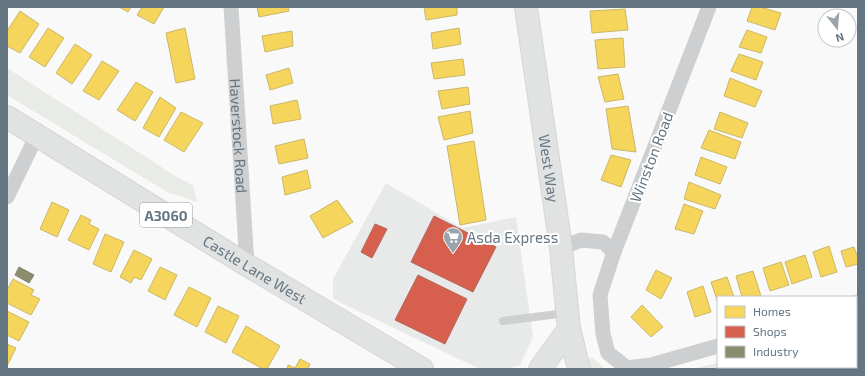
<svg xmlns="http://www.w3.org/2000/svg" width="865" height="376" font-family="'Exo 2',sans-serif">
<rect width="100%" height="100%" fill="#f9f9f9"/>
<g fill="#e8e9e9">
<polygon points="386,183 462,228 516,217 533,337 520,365 508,369 480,369 333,299 333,279"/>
<polygon points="718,363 718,367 806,367 813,369 691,369"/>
</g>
<g fill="#e8ebe6">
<polygon points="7,68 177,177 193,185 197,202 167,192 7,95"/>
<polygon points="592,357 605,369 585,369 584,363"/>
</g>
<g fill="#f6d55c" stroke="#cab868">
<polygon points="119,7 131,7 128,12"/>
<polygon points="142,7 164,7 154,24 137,15"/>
<polygon points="257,7 288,7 289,11 259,17"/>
<polygon points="424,7 457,7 457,15 426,20"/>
<polygon points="752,7 760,7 781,13 775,30 747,21"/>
<polygon points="625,9 628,30 592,33 590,11"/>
<polygon points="20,11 39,24 20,53 7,46 7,31"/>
<polygon points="48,28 64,38 45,67 29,57"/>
<polygon points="185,28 195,79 176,83 166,33"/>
<polygon points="459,28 461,44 433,49 431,33"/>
<polygon points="747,30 767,37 761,53 739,47"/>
<polygon points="292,31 293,46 265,52 262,36"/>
<polygon points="623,38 625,67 598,69 595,40"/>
<polygon points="75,44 92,55 72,84 56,73"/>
<polygon points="739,54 763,62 756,80 731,71"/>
<polygon points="463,59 465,75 434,79 431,63"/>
<polygon points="102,61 119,71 99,100 83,91"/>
<polygon points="289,68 293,83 270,90 266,75"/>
<polygon points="618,74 624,99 605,102 598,77"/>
<polygon points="730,78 762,91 755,107 724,96"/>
<polygon points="136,82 153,92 135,121 117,110"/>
<polygon points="468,87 470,104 442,109 438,91"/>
<polygon points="160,97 176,108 159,137 143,128"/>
<polygon points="297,100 301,119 273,124 270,106"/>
<polygon points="628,106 636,152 612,149 606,109"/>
<polygon points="470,111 473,133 444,140 438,117"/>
<polygon points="181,112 203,123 184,152 164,140"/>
<polygon points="720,112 748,123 742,138 714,129"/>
<polygon points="709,130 741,142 735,159 701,148"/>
<polygon points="304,139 308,158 279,164 275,146"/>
<polygon points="474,141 486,220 460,225 447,146"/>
<polygon points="611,155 631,160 621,187 601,180"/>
<polygon points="701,157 727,167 720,184 695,175"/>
<polygon points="307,170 311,188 285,195 282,177"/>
<polygon points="689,182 721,195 715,209 684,199"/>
<polygon points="337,200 353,222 323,238 310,216"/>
<polygon points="52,202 69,210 57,237 40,229"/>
<polygon points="684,204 703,211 694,234 675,229"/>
<polygon points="81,215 91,220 89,224 99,229 89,250 68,240"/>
<polygon points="105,234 124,242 111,272 93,264"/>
<polygon points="829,246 837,272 821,277 813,252"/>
<polygon points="854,247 858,258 858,264 846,267 841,251"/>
<polygon points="134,250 152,259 141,280 134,277 131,283 120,277"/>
<polygon points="805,255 812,277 792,284 785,262"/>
<polygon points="781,262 789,285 770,291 763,268"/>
<polygon points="160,267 177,275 165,300 148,291"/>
<polygon points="656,270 672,278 661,299 646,290"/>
<polygon points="753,271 761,296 742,297 736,276"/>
<polygon points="727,277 734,297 718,297 718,303 711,282"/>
<polygon points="13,279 34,290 31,295 40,299 31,315 7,303 7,290"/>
<polygon points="703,286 711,312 695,317 687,292"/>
<polygon points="189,287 211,298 197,327 174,315"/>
<polygon points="642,305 663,327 651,337 631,317"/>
<polygon points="218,306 239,316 226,343 205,332"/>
<polygon points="7,311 29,322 19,341 7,335"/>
<polygon points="246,326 280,346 267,369 263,369 232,352"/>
<polygon points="858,342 858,363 856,363 856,343"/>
<polygon points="7,344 16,348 7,366"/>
<polygon points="300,359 310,364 308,369 287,369 288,365 295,368"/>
</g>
<g fill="#d6604d" stroke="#b4675d">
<polygon points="434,216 496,247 473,292 411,262"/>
<polygon points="375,224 387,229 372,258 361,252"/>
<polygon points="418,275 467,299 445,344 395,320"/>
</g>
<polygon fill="#8c8c6e" stroke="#808574" points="19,267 34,275 29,283 15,275"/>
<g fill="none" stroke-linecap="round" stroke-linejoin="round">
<defs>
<g id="secondary">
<path id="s2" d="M526 7 561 248 569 329 579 369"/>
<polyline points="540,369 569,329"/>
</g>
<g id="primary">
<path id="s3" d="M7 117 247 265 422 369"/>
</g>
</defs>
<use href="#secondary" stroke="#d5d6d7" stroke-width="24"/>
<use href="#primary" stroke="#d5d6d7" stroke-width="24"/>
<g stroke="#cecfd0" stroke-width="8">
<polyline points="503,321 566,313"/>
<polyline points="845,367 852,369"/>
</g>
<g stroke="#cecfd0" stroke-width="15">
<path id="s1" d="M231 7 247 265"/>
<polyline points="709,7 614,252 600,295 603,334 608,353 627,368 651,365 718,346"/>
<polyline points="7,197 37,135"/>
<polyline points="561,248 581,240 603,242 614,252"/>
<polyline points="856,303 858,302"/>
</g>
<use href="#secondary" stroke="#e1e2e2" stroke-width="22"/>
<use href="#primary" stroke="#e1e2e2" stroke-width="22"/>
</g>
<defs>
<symbol id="supermarket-pin" viewBox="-11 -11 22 30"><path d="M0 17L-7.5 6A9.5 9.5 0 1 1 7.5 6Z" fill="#99a4ac" stroke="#fff"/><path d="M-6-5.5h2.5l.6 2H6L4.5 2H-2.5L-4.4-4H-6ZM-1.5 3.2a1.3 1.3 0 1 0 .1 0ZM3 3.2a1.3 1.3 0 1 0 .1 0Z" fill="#fff"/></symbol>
</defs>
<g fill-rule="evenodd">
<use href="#supermarket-pin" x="442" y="226" width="22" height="30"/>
</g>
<g text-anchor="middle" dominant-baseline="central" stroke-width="4" stroke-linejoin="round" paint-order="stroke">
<rect fill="#fff" stroke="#939fa8" stroke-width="1" x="140" y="203" width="52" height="24" rx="3"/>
<g font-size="14" font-weight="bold" fill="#657683">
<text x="166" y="215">A3060</text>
</g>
<g font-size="15" fill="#657683" stroke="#fff">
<text stroke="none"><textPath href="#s1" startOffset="129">Haverstock Road</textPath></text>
<text transform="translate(651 157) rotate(-69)">Winston Road</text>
<text stroke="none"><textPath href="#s2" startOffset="163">West Way</textPath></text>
<text stroke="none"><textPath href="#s3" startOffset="291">Castle Lane West</textPath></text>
</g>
<g font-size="15" fill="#657683" stroke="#fff" text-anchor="start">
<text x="467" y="237">Asda Express</text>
</g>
</g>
<rect width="865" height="376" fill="none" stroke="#657683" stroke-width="16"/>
<rect x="717" y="296" width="140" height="72" fill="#ffffff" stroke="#c1c8cd"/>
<rect x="725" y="306" width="20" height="12" fill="#f6d55c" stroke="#c1c8cd"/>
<text x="753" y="316" font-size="12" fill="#657683">Homes</text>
<rect x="725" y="326" width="20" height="12" fill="#d6604d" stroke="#c1c8cd"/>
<text x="753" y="336" font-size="12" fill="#657683">Shops</text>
<rect x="725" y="346" width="20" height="12" fill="#8c8c6e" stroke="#c1c8cd"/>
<text x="753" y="356" font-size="12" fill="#657683">Industry</text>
<g transform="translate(837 28) rotate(163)"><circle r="19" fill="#ffffff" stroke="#c1c8cd"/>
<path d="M0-3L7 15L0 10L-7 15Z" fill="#99a4ac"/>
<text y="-6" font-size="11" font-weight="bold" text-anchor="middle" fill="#657683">N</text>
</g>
</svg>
